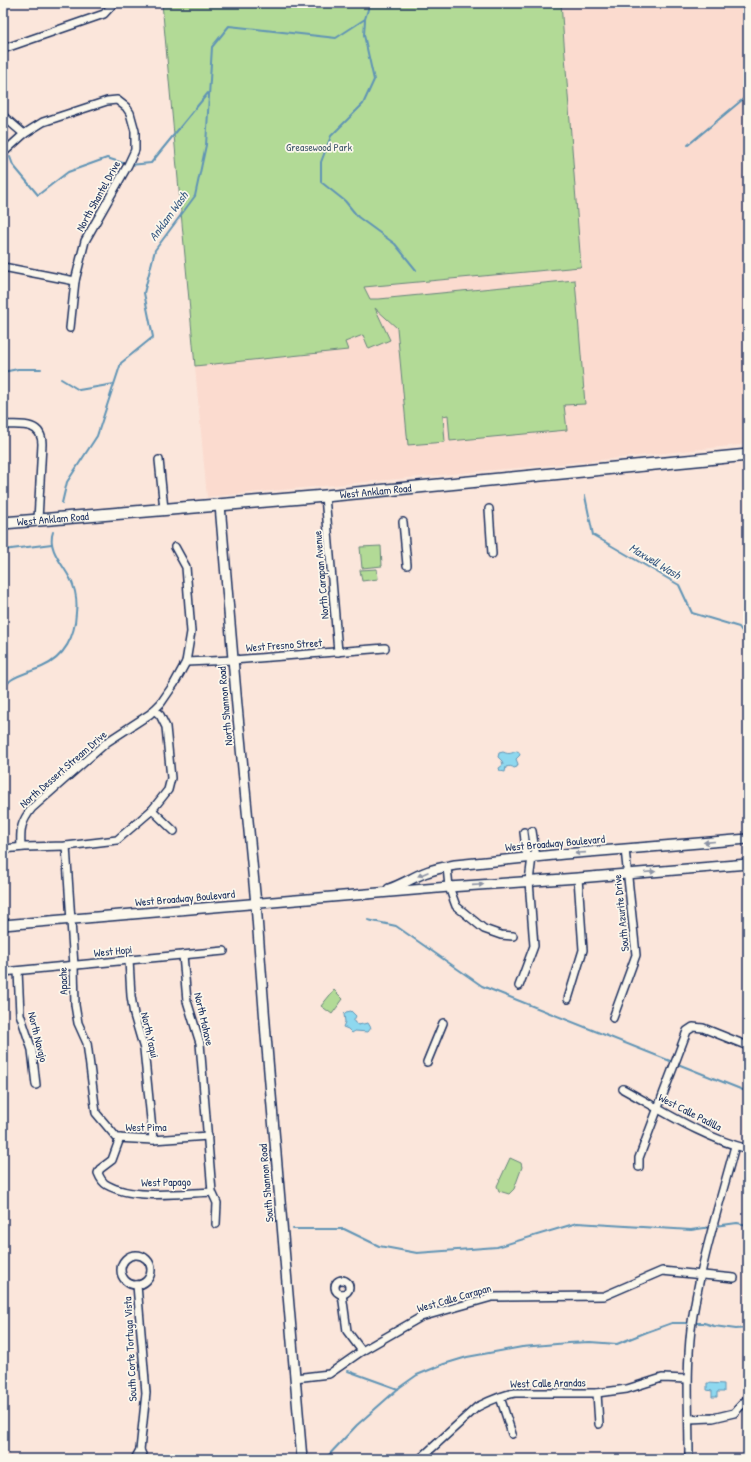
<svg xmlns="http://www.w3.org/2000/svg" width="751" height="1462" font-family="'Patrick Hand',sans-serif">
<rect width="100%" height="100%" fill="#fbe6db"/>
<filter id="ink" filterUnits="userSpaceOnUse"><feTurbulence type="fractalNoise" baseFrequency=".025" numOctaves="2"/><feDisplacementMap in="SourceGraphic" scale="8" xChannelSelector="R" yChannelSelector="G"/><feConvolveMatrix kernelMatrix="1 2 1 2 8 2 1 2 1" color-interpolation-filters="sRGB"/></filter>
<g filter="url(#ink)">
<polygon fill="#fbdbcf" points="561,3 748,3 748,444 600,460 207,497 189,302 581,266"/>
<g fill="#b2da96" stroke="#66847a">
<polygon points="162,3 561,3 581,266 580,267 364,287 370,299 379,299 575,280 585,404 564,405 567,430 450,441 448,415 443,416 445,442 408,445 397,328 375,308 390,340 369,349 363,335 345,342 348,350 195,366"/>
<polygon points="381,546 382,566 362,568 360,547"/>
<polygon points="377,569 378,579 362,581 360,570"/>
<polygon points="334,990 343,999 332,1014 321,1006"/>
<polygon points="510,1158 521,1163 522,1167 514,1189 509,1194 499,1191 497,1186"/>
</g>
<g fill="#8ed8ef" stroke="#6094b5">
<path d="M517 751 519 752 520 755 516 759 518 764 517 767 514 768C512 766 509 766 506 767L505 772 500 771 499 768 503 765 502 761 498 757 499 753 503 752C510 755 511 753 517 751Z"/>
<polygon points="351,1011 356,1016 354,1020 354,1022 358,1025 368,1023 371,1028 368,1032 355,1031 352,1033 348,1029 343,1027 345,1022 344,1014 346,1012"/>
<polygon points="707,1383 724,1384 724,1392 717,1392 717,1397 712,1397 712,1391 707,1390"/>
</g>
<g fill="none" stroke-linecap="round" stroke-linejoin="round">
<g stroke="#6094b5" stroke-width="2">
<polyline points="365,20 364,35 374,80 363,104 331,136 321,162 321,182 345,201 358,217 395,244 416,270"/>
<polyline points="688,145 748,95"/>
<polyline points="10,157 13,165 38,195 68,172 107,158 126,164"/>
<polyline points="130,165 151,163 208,93"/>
<polyline points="3,372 18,369 41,369"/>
<polyline points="61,379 79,390 114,384"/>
<polyline points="585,496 593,535 679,585 692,613 739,627 748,640"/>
<polyline points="62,503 67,482 97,436 121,363 153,337 144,293 155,250 195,196 206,145 212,47 229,26 336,38 365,19 370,3"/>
<polyline points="3,550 52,544"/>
<path d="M3 689C6 687 8 682 11 680 20 674 33 671 42 667 65 657 75 636 76 613 77 605 76 593 73 585 68 569 46 551 53 532"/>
<polyline points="368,920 396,926 482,986 748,1092"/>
<polyline points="715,1226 737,1223 748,1225"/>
<polyline points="293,1229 344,1229 379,1246 417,1253 497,1247 577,1223 691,1230 711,1227"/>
<polyline points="348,1371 398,1389"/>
<polyline points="325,1459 357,1425 400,1387 417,1375 444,1364 467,1357 522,1347 568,1343 590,1342 617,1344 647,1332 672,1323 704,1323 714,1326 736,1329 748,1328"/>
</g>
<defs>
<g id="minor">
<polyline points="3,49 104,14 114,3"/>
<polyline points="3,116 24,134"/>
<polyline points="3,153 24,134 43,122 107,101 117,100 126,107 130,113 135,131 135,150 128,165 85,241 75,281 70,328"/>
<polyline points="3,267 75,281"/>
<path d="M3 425C19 425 42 421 42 444L38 520"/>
<polyline points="159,460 164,509"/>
<polyline points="325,496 338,652"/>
<polyline points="489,509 492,554"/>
<polyline points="403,522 407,565"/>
<polyline points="186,662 233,660 385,648"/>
<polyline points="152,810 174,831"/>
<polyline points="532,831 536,857"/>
<polyline points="524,832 527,858"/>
<polyline points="66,846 74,966 75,1005 78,1023 87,1043 96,1113 117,1138 153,1140 208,1136"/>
<path d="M21 847C20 829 21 822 32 808L107 742 150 714 161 703 174 684 186 662 191 632 186 567 175 547"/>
<polyline points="3,849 25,847 66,846 117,840 152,810 168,790 171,778 166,727 160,715 154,710"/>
<polyline points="447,867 449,887 456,906 484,929 501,935 513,936"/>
<polyline points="183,955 187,1001 200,1043 212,1192 217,1203 216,1224"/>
<polyline points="129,960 131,996 134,1015 144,1049 153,1140"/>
<polyline points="18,971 20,1014 32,1050 36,1085"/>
<polyline points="3,972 224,951"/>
<polyline points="519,986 534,946 529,881 532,857"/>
<polyline points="568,999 583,950 578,878"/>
<polyline points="613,1018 636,955 625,849"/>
<polyline points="427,1062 443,1023"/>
<path d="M623 1089C663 1111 704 1138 748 1149"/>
<path d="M120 1138 112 1160 100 1169 98 1173C100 1178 103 1183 107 1185 133 1200 183 1193 212 1192"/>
<polyline points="639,1167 639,1158 687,1031 693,1027 703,1028 748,1046"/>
<circle cx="136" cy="1270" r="15"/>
<circle cx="342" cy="1287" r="7"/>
<polyline points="137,1285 146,1393 140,1450 144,1459"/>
<polyline points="342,1294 347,1331 362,1351"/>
<polyline points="295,1378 329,1374 362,1351 421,1317 492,1297 604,1296 662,1271 734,1278"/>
<polyline points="597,1393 599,1424"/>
<polyline points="500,1397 512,1434"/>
<polyline points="689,1419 713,1418 734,1413 748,1398"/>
<polyline points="135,1459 140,1450"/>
<path d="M420 1459 477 1407C489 1401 502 1395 515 1393H597L627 1389 662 1378 687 1379"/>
<path d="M689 1459C689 1415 686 1373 691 1329 699 1267 719 1206 735 1146"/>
</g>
<g id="tertiary">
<polyline points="220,505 237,706 256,904 266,1036 302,1459"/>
<path d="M389 889C401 885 412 878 424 873 434 869 444 867 455 865L564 854 748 839"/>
<polyline points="3,925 449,887 578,878 748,864"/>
</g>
<g id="secondary">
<path id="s1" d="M3 523 325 496 748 455"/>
</g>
</defs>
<use href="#minor" stroke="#1b2f5e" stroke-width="10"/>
<use href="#tertiary" stroke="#1b2f5e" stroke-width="12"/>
<use href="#secondary" stroke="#1b2f5e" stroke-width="14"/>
<use href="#minor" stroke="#fbf7ec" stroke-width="7"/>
<use href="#tertiary" stroke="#fbf7ec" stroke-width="9"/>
<use href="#secondary" stroke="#fbf7ec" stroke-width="11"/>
</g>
<defs><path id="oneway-solid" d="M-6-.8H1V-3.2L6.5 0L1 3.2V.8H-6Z"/></defs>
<g fill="#8b93a5">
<use href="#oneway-solid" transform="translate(709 842) rotate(175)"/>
<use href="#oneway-solid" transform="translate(580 853) rotate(176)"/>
<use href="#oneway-solid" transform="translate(650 872) rotate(-5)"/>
<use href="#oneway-solid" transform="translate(423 874) rotate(157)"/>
<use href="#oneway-solid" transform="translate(478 885) rotate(-4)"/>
</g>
</g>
<g text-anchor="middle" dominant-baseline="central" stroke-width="3.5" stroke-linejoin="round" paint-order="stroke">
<g font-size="11" fill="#415a6c" stroke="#fbf7ec">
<text x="319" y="147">Greasewood Park</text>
</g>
<g font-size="11" fill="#1b2f5e" stroke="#fbf7ec">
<text transform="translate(98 196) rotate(-61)">North Shantel Drive</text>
<text stroke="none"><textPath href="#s1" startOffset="374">West Anklam Road</textPath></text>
<text stroke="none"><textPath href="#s1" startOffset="50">West Anklam Road</textPath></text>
<text transform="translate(321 575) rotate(-95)">North Carapan Avenue</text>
<text transform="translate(284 645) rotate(-4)">West Fresno Street</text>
<text transform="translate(225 706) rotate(-95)">North Shannon Road</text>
<text transform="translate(63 769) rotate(-41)">North Dessert Stream Drive</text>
<text transform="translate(555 843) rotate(-5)">West Broadway Boulevard</text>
<text transform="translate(185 898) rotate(-5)">West Broadway Boulevard</text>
<text transform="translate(621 913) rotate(-96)">South Azurite Drive</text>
<text transform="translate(113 951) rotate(-6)">West Hopi</text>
<text transform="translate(63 981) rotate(-92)">Apache</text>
<text transform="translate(204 1019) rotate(77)">North Mohave</text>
<text transform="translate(150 1035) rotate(77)">North Yaqui</text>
<text transform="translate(38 1037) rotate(76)">North Navajo</text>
<text transform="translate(690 1112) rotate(27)">West Calle Padilla</text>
<text x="146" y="1127">West Pima</text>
<text transform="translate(166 1182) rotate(-1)">West Papago</text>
<text transform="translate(266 1183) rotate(-95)">South Shannon Road</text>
<text transform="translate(454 1298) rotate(-16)">West Calle Carapan</text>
<text transform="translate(130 1349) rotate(-93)">South Corte Tortuga Vista</text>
<text transform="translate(548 1383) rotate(-1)">West Calle Arandas</text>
</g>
<g font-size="12" font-style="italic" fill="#385982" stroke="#fbf7ec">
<text transform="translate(168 216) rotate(-54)">Anklam Wash</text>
<text transform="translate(655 561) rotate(31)">Maxwell Wash</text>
</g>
</g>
<rect width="751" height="1462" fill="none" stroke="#fbf7ec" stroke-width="16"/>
<rect x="8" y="8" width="735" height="1446" fill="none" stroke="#1b2f5e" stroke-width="1.5" filter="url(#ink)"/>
</svg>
